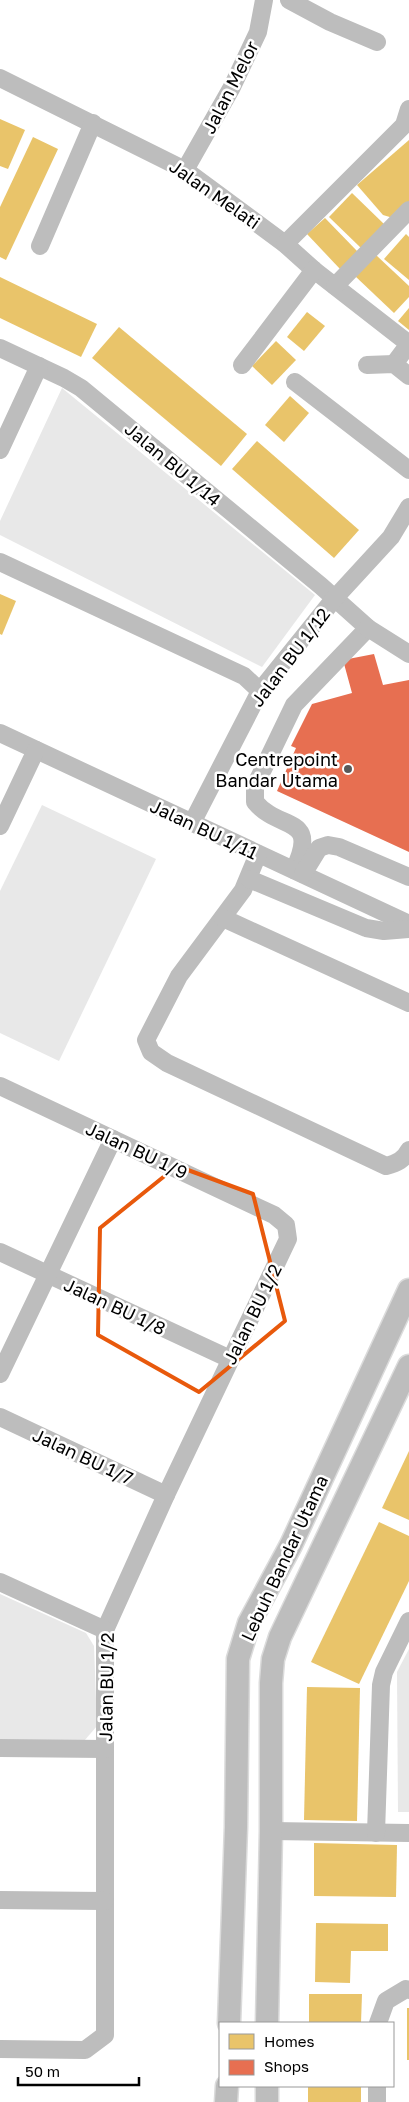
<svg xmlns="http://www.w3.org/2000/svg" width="409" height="2102" font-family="'Golos Text',sans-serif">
<rect width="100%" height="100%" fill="#fff"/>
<g fill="#e8e8e8">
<polygon points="62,388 315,595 262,667 0,535 0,521"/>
<polygon points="42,805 156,859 59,1061 0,1033 0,891"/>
<polygon points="0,1594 86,1633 94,1646 97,1726 84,1741 0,1741"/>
<polygon points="409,1649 409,1812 398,1812 397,1672"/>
</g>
<g fill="#e9c46a">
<polygon points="0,119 25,130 8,169 0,166"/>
<polygon points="33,137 58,149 6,260 0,257 0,207"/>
<polygon points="409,140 409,204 393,218 383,215 357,185"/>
<polygon points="352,193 385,225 362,249 329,217"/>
<polygon points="325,218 358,252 340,269 307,234"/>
<polygon points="406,234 409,237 409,280 384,259"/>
<polygon points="376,255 409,286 409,297 394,313 355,276"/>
<polygon points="0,277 97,324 81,357 0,318"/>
<polygon points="409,308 409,330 398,321"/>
<polygon points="307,312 325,326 304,351 287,337"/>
<polygon points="119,327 247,434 221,466 92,358"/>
<polygon points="276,341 296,360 272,385 252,366"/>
<polygon points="290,396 309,413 284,442 265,425"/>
<polygon points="257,441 359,530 334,558 232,469"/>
<polygon points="0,594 16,601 2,635 0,634"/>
<polygon points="409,1451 409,1520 382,1508"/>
<polygon points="379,1522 409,1536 409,1581 359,1684 311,1662"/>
<polygon points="307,1687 360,1688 357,1821 304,1820"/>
<polygon points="314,1843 397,1845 396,1897 314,1896"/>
<polygon points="316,1923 388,1924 388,1951 351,1951 350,1983 315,1982"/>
<polygon points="309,1994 362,1994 361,2023 309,2023"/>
<rect x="407" y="2008" width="2" height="52"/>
<rect x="308" y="2086" width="53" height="16"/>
</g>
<polygon fill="#e76f51" points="374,654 383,685 409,680 409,852 277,791 296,748 291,746 312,704 352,693 343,660"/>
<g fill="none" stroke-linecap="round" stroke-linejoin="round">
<defs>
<g id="major">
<polyline points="229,2023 236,1827 238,1659 249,1623 291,1545 409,1290"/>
<polyline points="267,2023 271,1831 271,1683 273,1659 280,1637 409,1366"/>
<polyline points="226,2102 227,2086"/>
<polyline points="267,2102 267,2086"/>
</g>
</defs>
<use href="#major" stroke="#dbdbdb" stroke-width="25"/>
<g stroke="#bdbdbd" stroke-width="18">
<polyline points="289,0 330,22 377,42"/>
<polyline points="0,78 185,170 285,244 314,270 409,344 394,364"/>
<polyline points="185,170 232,87 258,32 264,0"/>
<polyline points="285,244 404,125 409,109"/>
<polyline points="40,246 93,123"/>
<polyline points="335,286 409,210"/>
<path d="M0 348 64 378 81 388 321 586 368 628 294 705 255 786V802C280 832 320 814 294 870"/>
<polyline points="242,365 314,270"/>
<polyline points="367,365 394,364 409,376"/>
<polyline points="295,382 409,470"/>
<polyline points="0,450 39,366"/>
<polyline points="0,562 244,676 260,691"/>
<polyline points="368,628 409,654"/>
<polyline points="0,733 409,924"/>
<polyline points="192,823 260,691 334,599 391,537 409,507"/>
<polyline points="0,826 36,750"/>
<path d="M258 854 243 890 179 976 146 1040 151 1052 167 1063 386 1166C397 1163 404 1160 409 1150"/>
<polyline points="303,874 319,848 328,845 339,847 409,877"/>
<polyline points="249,879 366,928 384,931 409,929"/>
<polyline points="223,918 409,1003"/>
<polyline points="0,1086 274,1215 286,1225 288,1239 166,1495 105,1630 105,2035 85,2050 0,2049"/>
<polyline points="0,1252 230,1359"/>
<polyline points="0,1374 113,1139"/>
<polyline points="0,1417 166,1495"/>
<polyline points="0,1582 105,1630"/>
<polyline points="0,1748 105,1749"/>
<polyline points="271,1831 409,1833"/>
<polyline points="376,1833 381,1685 384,1672 409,1621"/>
<polyline points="0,1900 105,1901"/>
<polyline points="378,2023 386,2001 406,1989 409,1990"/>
<polyline points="377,2102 377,2086"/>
</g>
<use href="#major" stroke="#bdbdbd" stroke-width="22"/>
</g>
<path fill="none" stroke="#e8590c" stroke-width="4" stroke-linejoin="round" d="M177 1166 253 1194 285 1321 199 1392 98 1335 100 1228Z"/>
<circle fill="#595959" stroke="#fff" stroke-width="2" cx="348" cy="769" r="5"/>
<g text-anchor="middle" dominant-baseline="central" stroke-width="5" stroke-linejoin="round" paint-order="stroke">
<g font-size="18" fill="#000" stroke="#fff">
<text transform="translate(230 87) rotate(-63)">Jalan Melor</text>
<text transform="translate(215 194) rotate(35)">Jalan Melati</text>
<text transform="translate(173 464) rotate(40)">Jalan BU 1/14</text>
<text transform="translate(290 657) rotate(-53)">Jalan BU 1/12</text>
<text transform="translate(204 829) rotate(25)">Jalan BU 1/11</text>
<text transform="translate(137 1150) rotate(25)">Jalan BU 1/9</text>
<text transform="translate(115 1306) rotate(25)">Jalan BU 1/8</text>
<text transform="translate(252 1314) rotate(-64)">Jalan BU 1/2</text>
<text transform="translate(83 1456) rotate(25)">Jalan BU 1/7</text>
<text transform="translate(284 1558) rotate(-65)">Lebuh Bandar Utama</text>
<text transform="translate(106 1687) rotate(-89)">Jalan BU 1/2</text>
</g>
<g font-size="18" fill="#000" stroke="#fff" text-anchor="end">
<text x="338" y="759">Centrepoint<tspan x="338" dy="21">Bandar Utama</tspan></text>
</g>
</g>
<rect x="219" y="2022" width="175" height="65" fill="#ffffff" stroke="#999999"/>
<rect x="229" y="2034" width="25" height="15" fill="#e9c46a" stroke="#999999"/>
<text x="264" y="2047" font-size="15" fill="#000000">Homes</text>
<rect x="229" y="2060" width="25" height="15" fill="#e76f51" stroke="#999999"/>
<text x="264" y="2072" font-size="15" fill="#000000">Shops</text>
<path d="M18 2077v8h121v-8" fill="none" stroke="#000000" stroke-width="2.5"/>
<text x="25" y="2077" font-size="15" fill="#000000" stroke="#ffffff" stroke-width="4" paint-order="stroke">50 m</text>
</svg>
